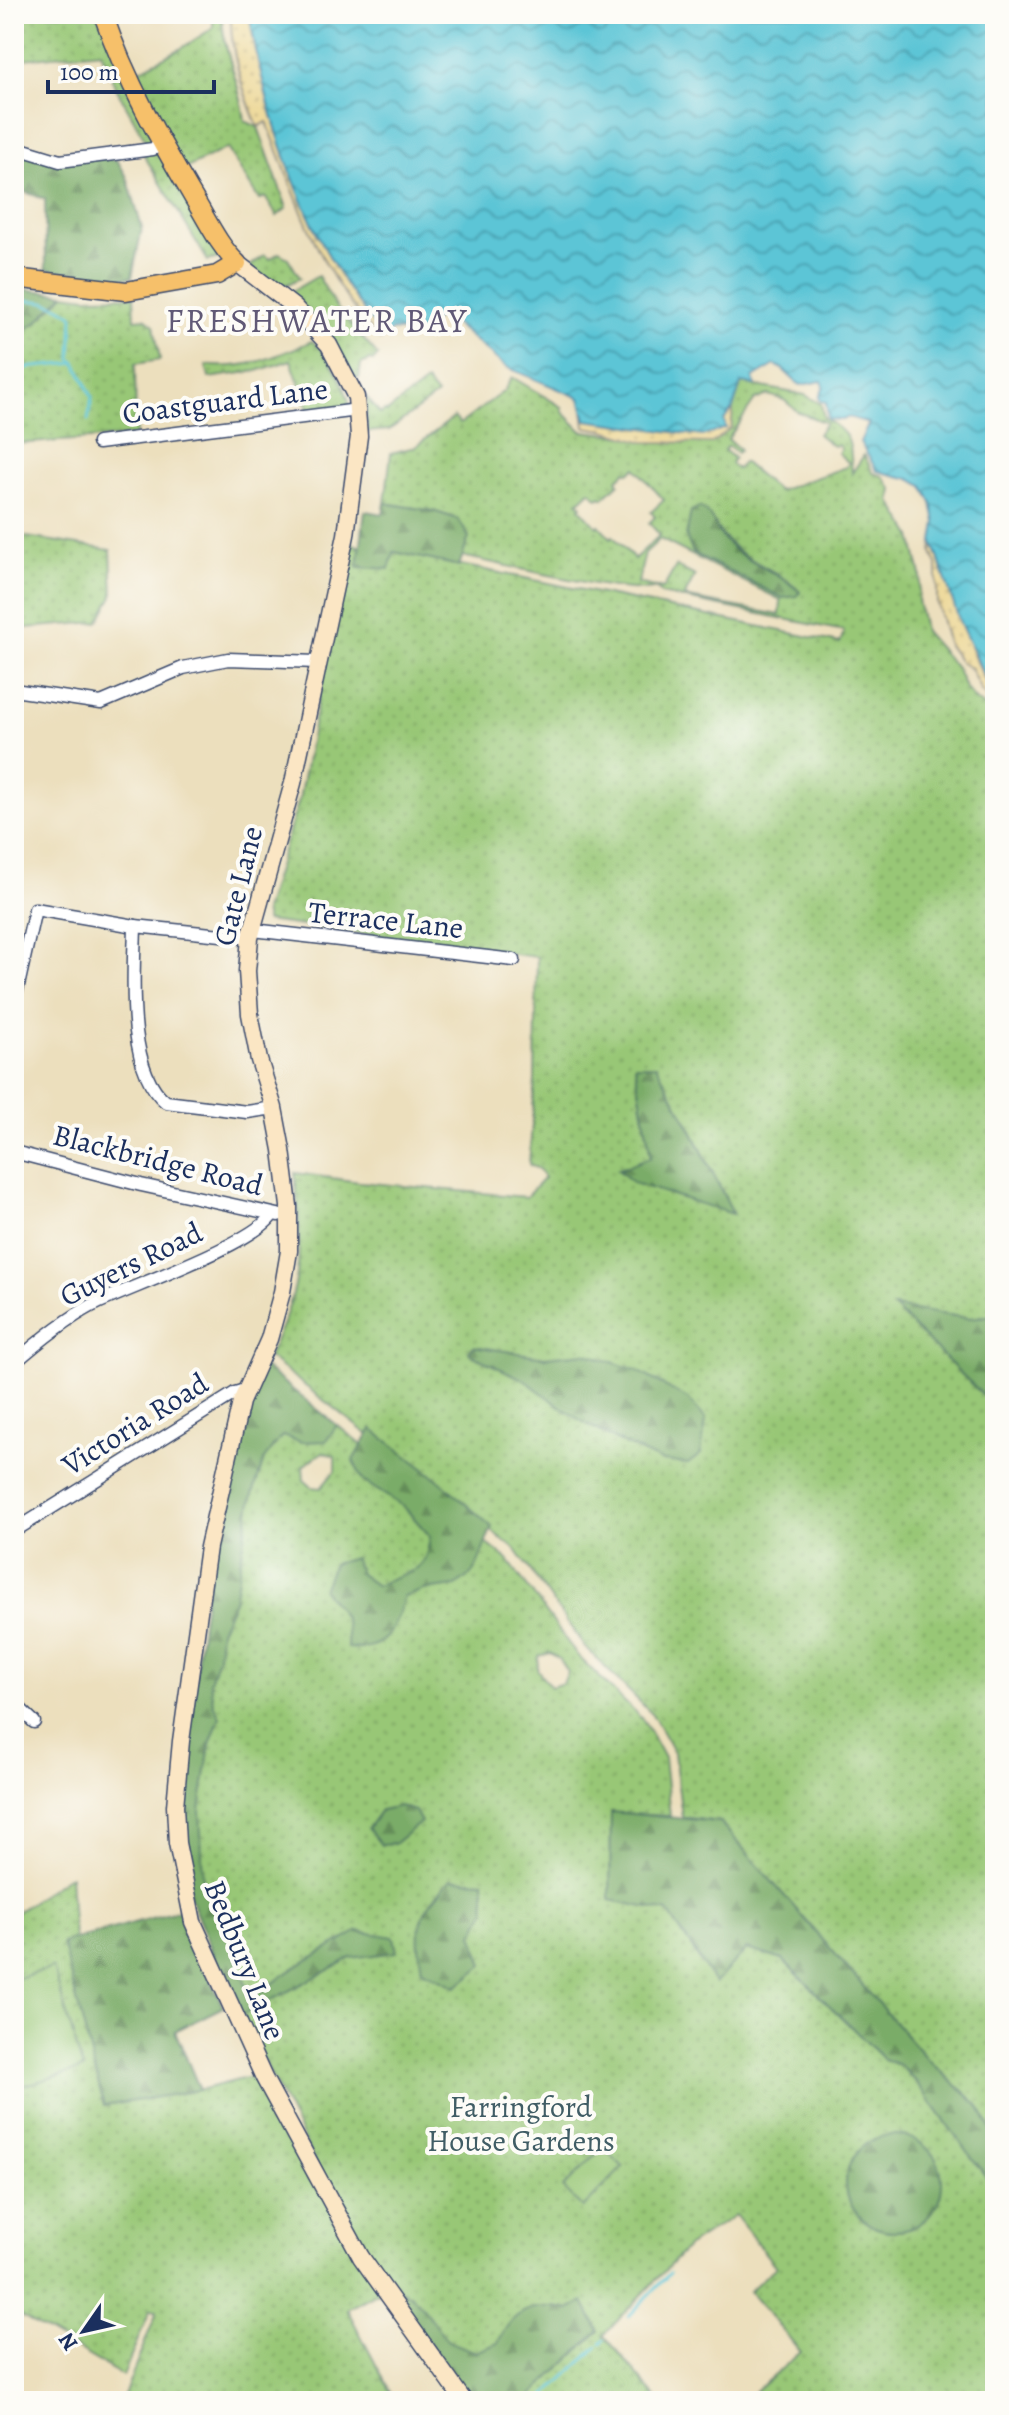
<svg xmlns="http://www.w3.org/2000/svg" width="1009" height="2415" font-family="Alegreya,serif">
<defs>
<pattern id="grass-dots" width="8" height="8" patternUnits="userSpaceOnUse" patternTransform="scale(2)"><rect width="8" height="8" fill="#98c776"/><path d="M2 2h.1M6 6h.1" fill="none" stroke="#82ab68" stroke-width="1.8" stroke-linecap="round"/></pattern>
<pattern id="forest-firs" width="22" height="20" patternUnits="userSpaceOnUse" patternTransform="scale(2)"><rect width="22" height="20" fill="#7aac67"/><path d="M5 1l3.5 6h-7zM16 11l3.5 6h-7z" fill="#638c58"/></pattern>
<pattern id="sand-dots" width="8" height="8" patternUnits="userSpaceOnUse" patternTransform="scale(2)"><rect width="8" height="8" fill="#eeda9e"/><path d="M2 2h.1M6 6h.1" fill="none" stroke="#ccbb8a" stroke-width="1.8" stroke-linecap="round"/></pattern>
<pattern id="water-waves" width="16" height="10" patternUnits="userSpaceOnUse" patternTransform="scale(2)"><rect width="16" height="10" fill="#5bc5d6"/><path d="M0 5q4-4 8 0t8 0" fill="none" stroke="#4aa0b1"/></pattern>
</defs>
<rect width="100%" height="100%" fill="#fdfcf7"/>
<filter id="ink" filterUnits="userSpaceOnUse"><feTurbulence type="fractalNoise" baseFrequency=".0125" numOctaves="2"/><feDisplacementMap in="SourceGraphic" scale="16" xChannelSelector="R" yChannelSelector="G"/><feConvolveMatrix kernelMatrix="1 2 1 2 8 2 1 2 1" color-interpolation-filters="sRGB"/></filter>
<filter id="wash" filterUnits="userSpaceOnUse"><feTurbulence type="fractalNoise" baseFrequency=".006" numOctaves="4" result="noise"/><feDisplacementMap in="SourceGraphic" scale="32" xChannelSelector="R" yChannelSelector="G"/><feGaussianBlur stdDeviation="1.8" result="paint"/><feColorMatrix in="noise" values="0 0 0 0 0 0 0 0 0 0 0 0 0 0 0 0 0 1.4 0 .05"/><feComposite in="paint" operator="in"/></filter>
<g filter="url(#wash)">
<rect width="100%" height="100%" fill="#ecdfbd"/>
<g fill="url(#grass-dots)" stroke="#5a7b6a" stroke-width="2" fill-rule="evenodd">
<polygon points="14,14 99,14 222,257 208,261 139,147 146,141 114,84 101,51 14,60"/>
<path d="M213 14H222C222 51 241 85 245 121L258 127 287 208 277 216 265 197 259 200 227 148 181 171 128 76 180 49 213 28Z"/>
<polygon points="279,253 288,258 300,278 282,287 249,267 265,255 270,259"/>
<polygon points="318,276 336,307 378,356 373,361 370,360 361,364 359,378 352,377 325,326 289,293"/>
<polygon points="65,294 87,297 134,296 135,319 145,318 154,325 160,360 135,364 136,436 14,444 14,333 19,334 36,323"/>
<path d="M312 341C330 355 345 384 350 406L309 412 291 360 257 371 209 378 206 365C245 371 276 356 312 341Z"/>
<path d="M512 377 562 407 563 412 582 431 635 437 731 428 733 408 741 383 805 395 821 404 824 418C853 435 850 442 852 473L864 455 873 473 883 476 893 490 891 501 912 536 921 575 918 600 924 631 957 669 965 688 976 701 987 708 995 710V1315L969 1318 894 1308 995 1407V2135L977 2104 925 2057 720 1822 682 1817 674 1753 652 1714 585 1647 516 1550 268 1357C280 1331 293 1302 297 1274 301 1241 298 1206 295 1173L360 1182 526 1197 544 1178 539 1169 529 1165 535 1080 537 957 266 921 264 911 299 800 348 541 360 547 359 566 393 551 840 643 844 631 661 594 656 588C637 598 492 562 462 556L469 537 458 519 433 511 385 503 391 453 415 447 454 417 460 424 504 391ZM768 395 784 400 798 412 826 423 818 434 833 446 838 445 841 449 838 453 849 463 846 467 778 491 743 462 737 469 731 464 734 458 724 450 728 446 737 453 740 450 728 439 755 400ZM635 468 664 500 651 512 655 517 649 523 660 535 634 559 613 536 611 538 599 525 597 527 580 508 582 506 578 502 590 491 598 498 601 496 603 498 619 483 617 480 626 471 629 473ZM689 527 718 529C740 563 775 565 800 592L686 537ZM660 539 781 600 780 615 684 597 695 576 676 566 663 589 638 583 645 553ZM635 1065H656L691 1129 729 1205 619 1169 651 1157Z"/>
<polygon points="426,382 437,395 389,430 367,432 366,397 380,414 385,411 387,412"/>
<polygon points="14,535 111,550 113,596 98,622 14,629"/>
<path d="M248 1391 310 1404 508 1560 577 1655 644 1721 664 1758 670 1816 611 1813 610 1900 668 1911 715 1982 747 1949 783 1960 885 2060 900 2065 916 2082 995 2189V2401H744L801 2352 749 2291 776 2267 735 2215 687 2247 604 2335 659 2401H470L389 2286 329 2190 211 1957 179 1806ZM323 1452 335 1456V1471L321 1488 312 1487 304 1480 303 1466ZM550 1653 559 1659 568 1672 563 1683 551 1687 537 1669 539 1656Z"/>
<polygon points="70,1875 74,1939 62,1944 200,2090 258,2075 380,2291 347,2309 395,2401 122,2401 157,2311 150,2310 123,2376 14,2312 14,1914"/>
</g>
<g fill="url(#forest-firs)" stroke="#4a6e62" stroke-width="2">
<polygon points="14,152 117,160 127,177 142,228 132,277 110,279 46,269 45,199 22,191 14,197"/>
<polygon points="14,288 65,294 36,323 18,334 14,333"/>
<polygon points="385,503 433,511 458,519 469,537 459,566 394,552 389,569 358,567 365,511 383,514"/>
<path d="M700 507C714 515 715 530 726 542 747 564 778 571 800 592L797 596 783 598 693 553 686 537 691 511Z"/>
<polygon points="635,1065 656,1065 691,1129 733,1214 634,1183 618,1170 651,1157"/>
<polygon points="893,1307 969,1318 995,1315 995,1407"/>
<polygon points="473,1346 545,1357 585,1353 636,1370 688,1399 706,1419 701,1454 688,1464 661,1461 614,1439 578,1419 523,1379 471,1355 469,1351"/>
<path d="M264 1367 337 1425 326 1441 301 1442 282 1436 264 1459 251 1501 234 1601 220 1630 218 1657 210 1681 213 1703 220 1717 210 1744 200 1810 203 1879 219 1907 246 1985 263 1992C291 1966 325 1952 358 1931L394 1937 397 1952 351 1958 239 2017 187 1890 179 1806 212 1543 248 1391Z"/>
<path d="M372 1429 440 1481 492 1527 475 1571 456 1586 424 1590 404 1597C394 1630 387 1652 347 1648 349 1619 342 1612 323 1590L333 1564 354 1558 360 1574 377 1586C408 1566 425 1581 430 1536L404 1507 363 1481 353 1460Z"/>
<polygon points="400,1806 415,1811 421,1822 394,1844 381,1845 368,1828 381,1810"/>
<polygon points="611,1812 720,1822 925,2057 977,2104 995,2135 995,2189 916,2082 900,2065 885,2060 783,1960 747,1949 715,1983 668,1912 610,1900"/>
<path d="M451 1879 484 1881 486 1910 473 1934 483 1965 456 1987 422 1970C414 1921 419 1915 451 1879Z"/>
<polygon points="180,1910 223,2007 175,2031 200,2090 104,2106 62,1943"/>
<circle cx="894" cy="2183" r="48"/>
<path d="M389 2286 412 2295 448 2341 476 2352 498 2343C511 2310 535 2301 569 2310L584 2302 599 2331 526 2401H470Z"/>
</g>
<g fill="url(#sand-dots)" stroke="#84847e" stroke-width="2">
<path d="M231 14H274L407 332 392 330 380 340C320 276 298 202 267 122L258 127C243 91 230 54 231 14Z"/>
<polygon points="583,408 710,424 733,408 731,428 712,443 644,442 604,430 585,427"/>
<polygon points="933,542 976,662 995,699 995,705 981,691 970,668 960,662 948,645 937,603 937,565 932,553"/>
</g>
<g fill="#98c776" stroke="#5a7b6a" stroke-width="2">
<polygon points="53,1968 83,2069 14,2088 14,1979"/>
<polygon points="603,2147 623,2167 583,2208 563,2188"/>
</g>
<path fill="url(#water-waves)" stroke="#3b7a9a" stroke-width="2" d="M249 14H995V699L960 623 933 542 936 522 932 503 923 486 910 479 877 471 860 442 869 423 849 417 842 420 828 419 826 402 821 401 819 397 824 386 822 381 801 385C791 380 785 368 775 365L753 378 755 385 741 383 733 408 724 420 726 428 702 436 586 420 580 398 506 367 443 314 418 333 392 330 384 337C308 246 269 130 249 14Z"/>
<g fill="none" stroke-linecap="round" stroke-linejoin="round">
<g stroke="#5bc5d6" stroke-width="3">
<path d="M14 301C37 299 54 301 73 316L71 359 76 363 92 397 88 420"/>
<polyline points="14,369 76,363"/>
<polyline points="629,2316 670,2273"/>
<polyline points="601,2343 604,2340"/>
<polyline points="540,2401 598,2346"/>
</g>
</g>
</g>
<g filter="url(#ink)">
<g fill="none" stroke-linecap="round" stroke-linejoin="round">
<defs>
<g id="street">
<polyline points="14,147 60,161 153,149 163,145"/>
<polyline points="98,443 358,410"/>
<polyline points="14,690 101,703 183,668 228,659 317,662"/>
<polyline points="253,930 514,960"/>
<path d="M250 938 135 926C134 973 125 1069 166 1102L247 1112 274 1108"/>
<polyline points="14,1004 35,909 135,926"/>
<polyline points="14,1152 141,1185 278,1215"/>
<path d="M14 1363C38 1342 65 1320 93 1305 130 1287 253 1244 272 1215"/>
<polyline points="14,1531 235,1393 245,1390"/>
<polyline points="14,1675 16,1705 34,1722"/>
</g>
<polyline id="secondary" points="237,263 294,307 329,345 356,397 359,436 346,535 293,783 250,938 247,971 250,1014 259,1060 274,1108 282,1150 289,1206 289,1251 282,1292 269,1339 241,1402 208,1547 181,1741 175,1806 177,1843 193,1922 264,2078 361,2257 464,2401"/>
<path id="primary" d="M14 278 126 291 217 275 237 263C220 247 208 222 196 202 160 141 126 81 103 14"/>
</defs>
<use href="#street" stroke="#3a496c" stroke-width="15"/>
<use href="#secondary" stroke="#3a496c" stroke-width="19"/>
<use href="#primary" stroke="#3a496c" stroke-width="21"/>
<use href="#street" stroke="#fff" stroke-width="12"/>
<use href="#secondary" stroke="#fbe6c4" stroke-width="16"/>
<use href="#primary" stroke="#f6c06b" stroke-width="18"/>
</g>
</g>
<g text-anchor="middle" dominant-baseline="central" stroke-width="8" stroke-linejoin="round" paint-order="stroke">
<g font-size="30" fill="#1b2f5e" stroke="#fdfcf7">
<text transform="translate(225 401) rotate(-7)">Coastguard Lane</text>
<text transform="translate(238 886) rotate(-76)">Gate Lane</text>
<text transform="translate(386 920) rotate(6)">Terrace Lane</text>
<text transform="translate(158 1160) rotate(14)">Blackbridge Road</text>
<text transform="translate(131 1264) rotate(-26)">Guyers Road</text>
<text transform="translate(135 1424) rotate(-32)">Victoria Road</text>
<text transform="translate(245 1960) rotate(68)">Bedbury Lane</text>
</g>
<g font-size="30" fill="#405d65" stroke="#fdfcf7">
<text x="521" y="2107">Farringford<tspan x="521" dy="34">House Gardens</tspan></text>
</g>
<g font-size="34" letter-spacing="2" fill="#605976" stroke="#fdfcf7">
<text x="317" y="320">FRESHWATER BAY</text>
</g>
</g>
<rect width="1009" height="2415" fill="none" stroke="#fdfcf7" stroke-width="48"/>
<g transform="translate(84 2331) rotate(236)" stroke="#fdfcf7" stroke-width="6" paint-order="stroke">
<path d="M0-6L14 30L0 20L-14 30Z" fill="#1b2f5e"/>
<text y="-12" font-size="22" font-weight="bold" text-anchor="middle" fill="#1b2f5e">N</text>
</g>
<path d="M48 80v12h166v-12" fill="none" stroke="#1b2f5e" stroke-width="4"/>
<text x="60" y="80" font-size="24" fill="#1b2f5e" stroke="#fdfcf7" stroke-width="6" paint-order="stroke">100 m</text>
</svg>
